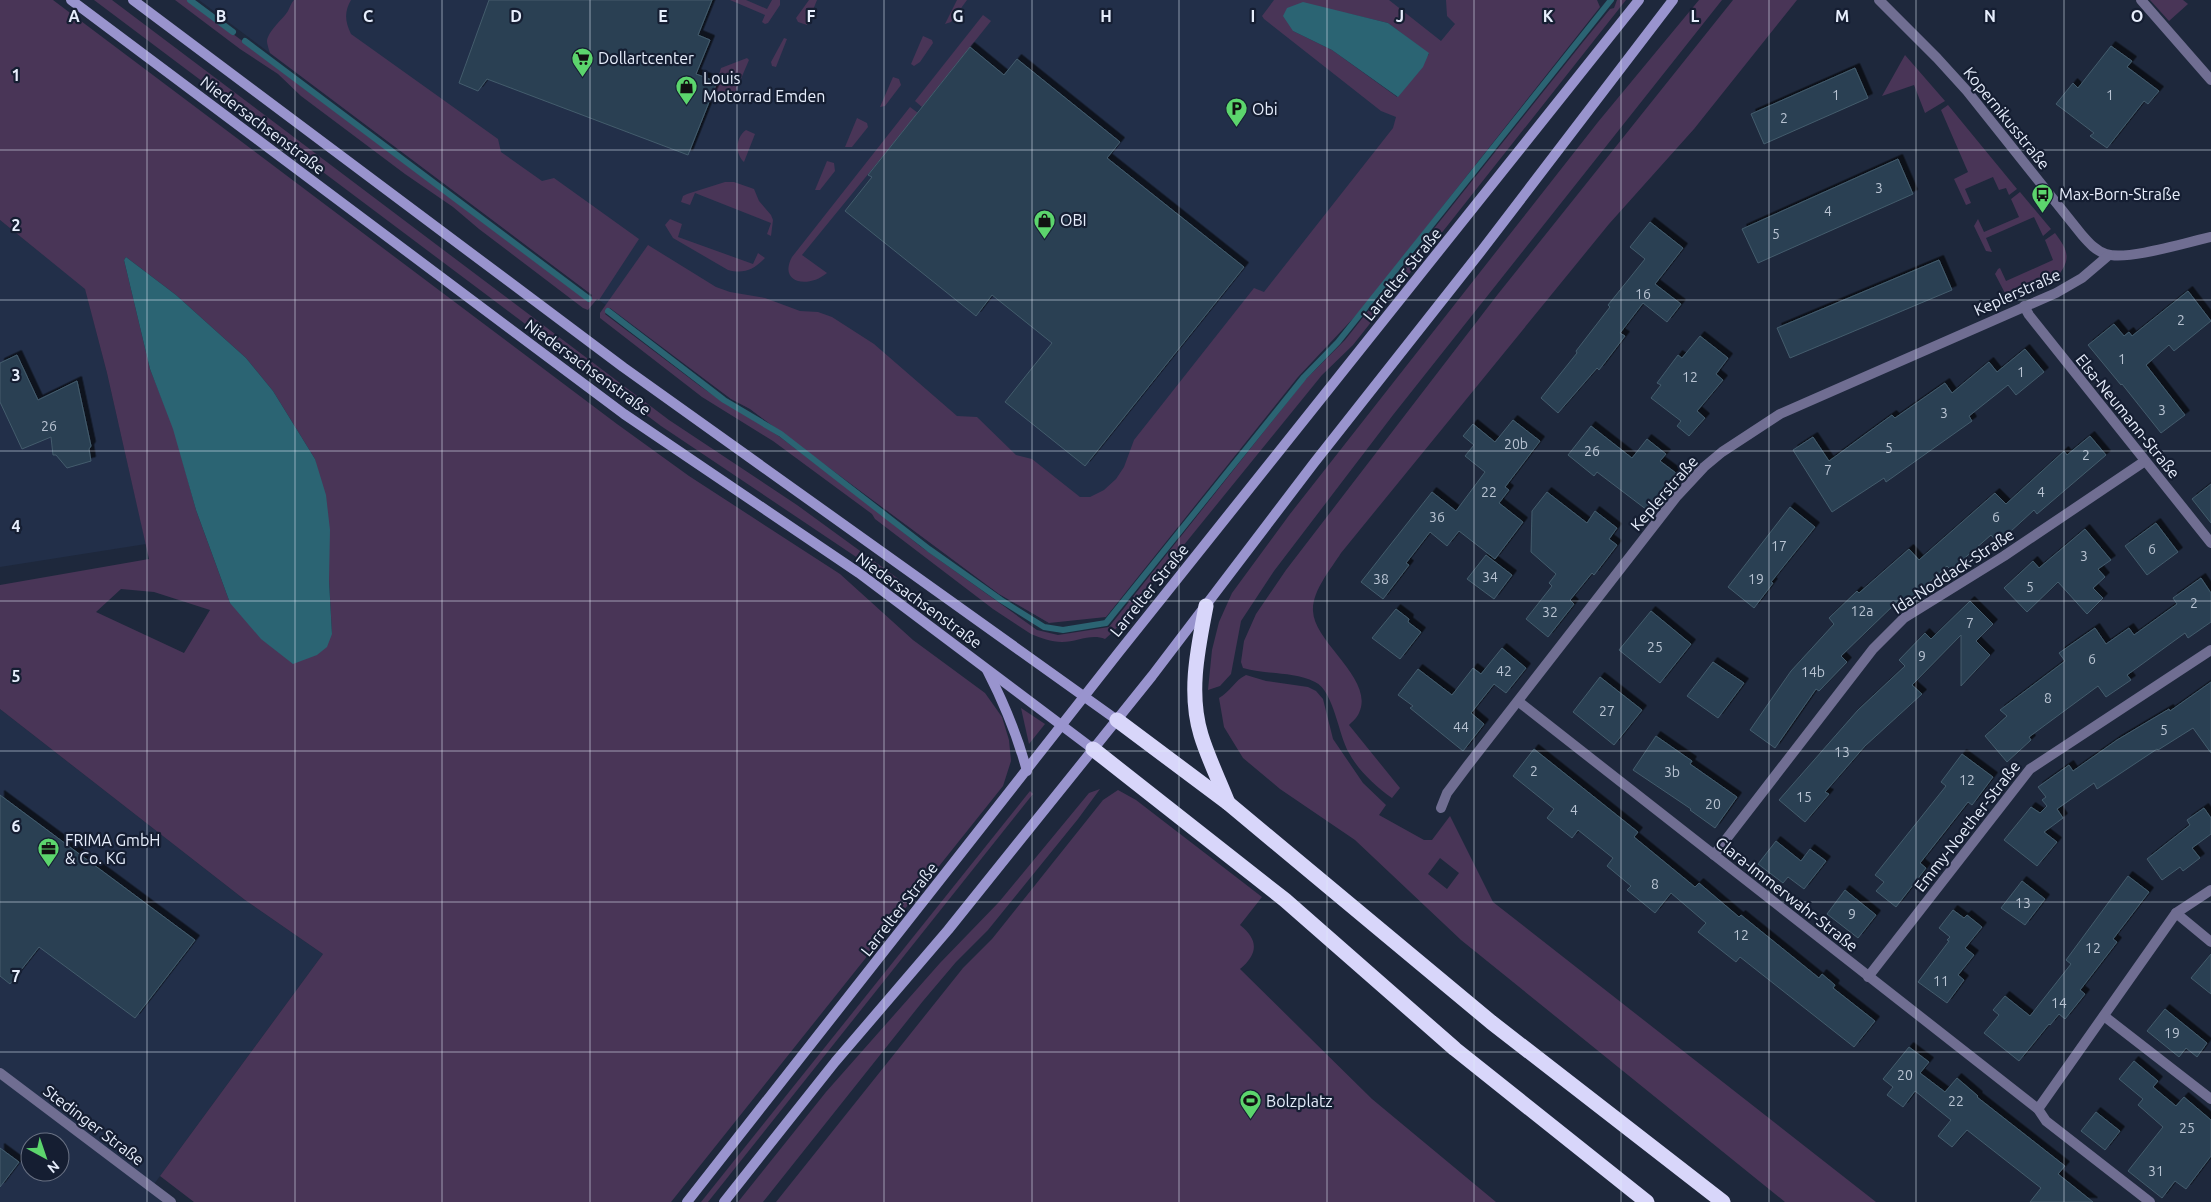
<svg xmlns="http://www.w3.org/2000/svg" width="2211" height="1202" font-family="Ubuntu,sans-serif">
<defs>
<filter id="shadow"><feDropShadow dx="4.5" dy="-4.5" stdDeviation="0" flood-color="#0009"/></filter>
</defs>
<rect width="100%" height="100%" fill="#1e283c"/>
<g fill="#222f49" fill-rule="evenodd">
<polygon points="199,0 1587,0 1049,623 999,594 750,409 731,399"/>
<polygon points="0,220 85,288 107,373 146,544 0,567"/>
<path d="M0 709 245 900 323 954 152 1187 171 1202H0ZM30 1142H60V1172H30Z"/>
</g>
<g fill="#493557" fill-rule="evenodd">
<path d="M0 0H53L617 424 689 476 840 574 913 640 985 693 1002 717 1009 740 1011 761 1003 786 671 1202H194L160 1176 323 954 245 900 0 709V585L149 559 107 373 85 289 0 220ZM126 257 176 295 246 358 273 391 315 459 329 580 332 634 230 603 196 510 174 429 150 369 124 260ZM121 589 154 592 210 610 184 653 96 612Z"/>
<polygon points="94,0 112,0 669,420 797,505 900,580 900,583 886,577 661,426"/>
<path d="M175 0H188L588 301 592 295 270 53C269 50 267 44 267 41 268 31 283 19 288 11 290 7 291 3 294 0H351C344 12 345 22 351 34L498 139 501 152 542 181 554 178 639 239 599 300 597 299 588 310 583 308 479 229 453 207 405 174 301 96 278 74 240 49Z"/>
<polygon points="730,0 746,0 767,9 772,0 780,0 780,5 768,23 765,24 762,22 765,15"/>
<polygon points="809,0 817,0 807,25 798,22 796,18"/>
<polygon points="957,0 967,0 951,22 945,24"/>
<path d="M1274 0H1389L1441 41 1455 24 1447 16 1446 0H1597L1600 7 1361 310 1298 377 1106 617 1049 623 999 594 750 409 731 399 610 308 605 314 700 386 723 402 747 415 780 437 866 502 920 546 1037 630 1058 635 1109 627 1304 381 1345 340 1583 42 1610 9 1614 8 1617 0H1626L1353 345 1322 375 1114 631 1105 639C1091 633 1077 642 1062 642 1051 642 1041 638 1031 634L993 609 875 519 872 514 773 441 702 397 600 318V313L648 245 716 287 730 292 765 298 800 311 818 312 832 317 874 344 957 416 977 417 1016 455 1032 459 1080 497H1090L1104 490 1116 479 1124 467 1134 440 1254 288 1264 292 1393 128 1396 117 1381 111 1264 19 1262 16ZM1346 13 1388 23 1429 54 1397 97 1332 50 1293 31Z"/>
<polygon points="1699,0 1722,0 1393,415 1274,571 1241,621 1231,674 1220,686 1208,690 1212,650 1219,622 1232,593 1290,514 1598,122"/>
<path d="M1733 0H1797L1694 129 1609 224 1341 553C1331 569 1312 591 1313 611 1314 643 1375 679 1359 713 1357 718 1352 722 1349 725L1400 788 1392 798C1376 787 1358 770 1349 753 1338 734 1334 691 1315 682 1292 671 1266 675 1243 668L1241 662 1244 641 1256 614 1286 570 1498 294Z"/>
<polygon points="2150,0 2183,0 2188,4 2169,21"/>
<polygon points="983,15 991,21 922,107 915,101"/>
<polygon points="923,36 932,40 933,43 920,62 914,66 911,64"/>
<polygon points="784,38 787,39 776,67 772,66 771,62"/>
<polygon points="1905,55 1945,101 1925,113 1914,85 1882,96"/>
<polygon points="747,58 749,60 734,95 731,96 714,90 721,68"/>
<polygon points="893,77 899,79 901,85 885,106 880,107"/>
<polygon points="1948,105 2017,189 2009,195 2006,188 1999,190 1993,177 1965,189 1971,203 1966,205 1954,179 1968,172 1941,110"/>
<path d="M910 107 918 113 802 255 827 273C808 289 778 283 792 257Z"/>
<polygon points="857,118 867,123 868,127 852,147 845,147"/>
<path d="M746 130 755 134 744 162C735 154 735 138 746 130Z"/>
<polygon points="827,161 834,163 835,171 820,190 815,190"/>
<polygon points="725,182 734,182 754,189 759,201 771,215 773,220 771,236 767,234 771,223 695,193 690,205 681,202 683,196 687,194"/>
<polygon points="2020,192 2051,229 2043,236 2034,217 1986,238 1992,252 1986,251 1974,226 1978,219 1984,232 2019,217 2011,199"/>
<path d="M670 219 682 224 678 237 753 264 758 253 765 258C753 270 744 274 728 270L673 238 665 225Z"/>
<path d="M2055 233C2066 248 2072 257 2060 273L2007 297 1995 274 1998 269 2000 268 2006 281 2053 260 2045 240Z"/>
<path d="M1246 675 1266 681 1308 687 1316 691 1323 699 1333 739 1363 783 1386 805 1379 815 1424 840H1432L1450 816 1493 902 1876 1202H1785L1461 940 1355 840 1280 789 1243 758 1224 727 1219 698C1230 692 1235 680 1246 675ZM1440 858 1459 873 1447 889 1428 874Z"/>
<polygon points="1021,708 1045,724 1029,744"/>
<polygon points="1100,789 1078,819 988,930 956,962 923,1001 763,1202 738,1202 826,1092 940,963 999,902 1089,793"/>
<path d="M1118 790 1136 800 1262 897 1240 925C1259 940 1258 954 1240 969L1372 1099 1496 1202H776L963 968 992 939 1103 800Z"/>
<polygon points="1030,791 1033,794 708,1202 701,1202"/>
</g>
<g fill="#2b6473">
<polygon points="1303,2 1388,23 1429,53 1423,67 1398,97 1332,50 1293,31 1283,16 1287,8"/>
<polygon points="126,257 176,295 246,358 273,391 315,459 326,495 330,530 329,580 332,634 327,647 317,655 293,664 261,639 230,603 196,510 173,429 150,369 124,260"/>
</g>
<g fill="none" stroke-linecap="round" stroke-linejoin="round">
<g stroke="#2b6473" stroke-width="6">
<polyline points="190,0 233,32"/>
<polyline points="245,41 589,299"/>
<polyline points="608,311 724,400 781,434 929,549 1001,600 1044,627 1063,630 1106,623 1304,377 1338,342 1611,0"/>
</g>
</g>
<g fill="#2a4152" stroke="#445c6d" filter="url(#shadow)">
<polygon points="489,0 712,0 698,35 710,40 696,74 717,82 688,155 487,79 478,91 459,83"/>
<polygon points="2111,46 2132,61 2127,67 2159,91 2148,104 2144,101 2107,148 2090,136 2094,133 2056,104 2073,83 2078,88"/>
<polygon points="970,47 1004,75 1017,59 1120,142 1107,158 1244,267 1085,466 1005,402 1052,343 992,295 976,316 845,211 872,177 868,175"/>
<polygon points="1855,68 1868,98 1764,144 1751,114"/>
<polygon points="1898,159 1913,194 1758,263 1742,229"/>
<polygon points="1650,222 1683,248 1655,284 1681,304 1667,322 1643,303 1620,333 1625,336 1599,370 1597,368 1558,413 1541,398 1577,353 1576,351 1610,307 1608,305 1645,259 1630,247"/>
<polygon points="1939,260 1952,290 1790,358 1777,328"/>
<polygon points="2188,291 2211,321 2174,351 2169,345 2146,365 2185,415 2161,433 2122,384 2121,385 2088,345 2114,324 2124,336 2129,332 2132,336"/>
<polygon points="1700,336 1728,358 1716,374 1723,380 1697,411 1705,418 1689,436 1677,426 1681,421 1651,398 1661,385 1657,383 1678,355 1682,358"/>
<polygon points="2025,349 2044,372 2016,395 2008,385 1969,416 1972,421 1886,482 1884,478 1832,512 1793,450 1813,437 1829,461 1892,415 1895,418 1945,383 1952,393 1989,362 1997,372"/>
<polygon points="17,355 38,400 77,381 91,446 89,449 91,461 67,468 56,455 53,455 51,437 22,449 0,402 0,363"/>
<polygon points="1513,420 1540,441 1505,487 1509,490 1499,503 1523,522 1495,559 1459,531 1447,546 1430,532 1406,563 1409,565 1383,599 1361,582 1432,492 1456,511 1485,472 1465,456 1474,445 1463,436 1473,424 1495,442"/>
<polygon points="1591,426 1632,458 1647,439 1666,454 1660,461 1676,473 1647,510 1597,472 1594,476 1568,455"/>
<polygon points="2090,436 2106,455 2037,514 2034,510 1998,543 1991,535 1951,570 1947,566 1902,607 1897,602 1841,656 1847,662 1819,691 1816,689 1775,748 1750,730 1791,671 1834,624 1829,618 1857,591 1859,593 1909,549 1919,560 1995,493 2006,504 2064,451 2067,455"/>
<polygon points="2211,484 2211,523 2192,499"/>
<polygon points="1547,492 1587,523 1595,511 1617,528 1609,539 1617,545 1594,575 1592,573 1570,600 1574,604 1548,637 1526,619 1552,586 1549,583 1556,574 1531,552 1532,511"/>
<polygon points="1790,507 1815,527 1771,582 1773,583 1754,608 1728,587"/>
<polygon points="2156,523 2178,552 2147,575 2125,546"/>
<polygon points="2085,529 2111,560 2098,569 2105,577 2093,588 2103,598 2087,614 2058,582 2027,612 2004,588 2033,561 2039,568"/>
<polygon points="1486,555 1512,575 1494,599 1467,579"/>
<polygon points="2201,578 2211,593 2211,622 2188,638 2185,633 2127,675 2131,680 2106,697 2098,686 2029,737 2031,740 2007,762 1985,736 2007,716 2000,710 2065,661 2059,653 2095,628 2106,644 2129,628 2134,635 2177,604 2173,598"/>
<polygon points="1970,601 1993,624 1976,641 1990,655 1961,686 1961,635 1912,685 1922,694 1865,746 1825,792 1829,794 1805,822 1779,800 1858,710 1905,666 1899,660 1925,633 1931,639"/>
<polygon points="1396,609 1409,619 1408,622 1421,632 1400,659 1372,638"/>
<polygon points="1651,611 1691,644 1660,683 1619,650"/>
<polygon points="1502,648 1526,668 1506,693 1494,684 1471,713 1484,724 1463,751 1410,708 1413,706 1398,695 1418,669 1452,695 1473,668 1481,674"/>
<polygon points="1713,662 1744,683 1718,718 1687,696"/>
<polygon points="1600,677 1642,710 1614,745 1573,712"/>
<polygon points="2211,682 2211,753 2193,728 2158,750 2157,749 2097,789 2094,783 2057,809 2063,818 2044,832 2057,842 2037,866 2004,840 2031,807 2040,813 2047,806 2042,800 2046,797 2038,787 2069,765 2073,771 2117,740 2169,709 2170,711"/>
<polygon points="1656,736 1692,761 1690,764 1737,797 1715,828 1690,810 1691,809 1633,770"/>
<polygon points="1534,749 1638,832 1634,837 1695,887 1699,883 1739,917 1741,915 1819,978 1822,974 1835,985 1833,988 1875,1021 1854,1047 1740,957 1736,962 1698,932 1706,923 1671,893 1655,913 1627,890 1631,886 1607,866 1613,858 1578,830 1572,838 1547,818 1554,809 1513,776"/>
<polygon points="1962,754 1993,777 1972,805 1968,802 1920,863 1926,868 1896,907 1876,891 1884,882 1875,875 1946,786 1941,782"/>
<polygon points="0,795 195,940 135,1018 39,947 10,984 0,976"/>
<polygon points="2204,808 2211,818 2211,834 2192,848 2200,858 2183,871 2180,867 2162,880 2147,859 2190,825 2187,820"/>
<polygon points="1776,841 1801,861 1810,849 1826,861 1804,889 1788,877 1783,883 1758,864"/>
<polygon points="2128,876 2149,892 2113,939 2117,942 2080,990 2085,994 2065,1019 2059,1014 2050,1025 2049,1024 2019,1061 1984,1033 1999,1015 1993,1010 2005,996 2030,1016 2071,964 2066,960"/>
<polygon points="2022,881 2045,899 2025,925 2001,908"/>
<polygon points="1845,890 1876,915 1858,938 1827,914"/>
<polygon points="1953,910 1964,918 1967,915 1982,927 1965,948 1974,955 1958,975 1964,980 1947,1003 1918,982 1949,941 1947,940 1950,937 1939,928"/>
<polygon points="2211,954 2211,994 2191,978"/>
<polygon points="2165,1009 2207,1043 2197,1057 2186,1048 2179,1057 2147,1031"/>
<polygon points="1909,1047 1929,1062 1920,1073 1945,1092 1957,1078 1978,1096 1977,1097 2065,1166 2058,1174 2093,1202 2030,1202 2041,1188 1967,1130 1952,1147 1938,1136 1951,1120 1915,1091 1903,1107 1887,1095 1893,1087 1883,1079"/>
<polygon points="2134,1061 2158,1081 2153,1087 2176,1106 2184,1097 2211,1120 2211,1156 2186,1189 2175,1181 2162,1198 2128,1171 2163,1127 2138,1105 2143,1099 2119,1079"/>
<polygon points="2096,1112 2120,1131 2105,1150 2081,1131"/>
<polygon points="0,1148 19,1162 0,1187"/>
</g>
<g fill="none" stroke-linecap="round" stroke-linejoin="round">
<g stroke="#706e92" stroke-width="10">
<path d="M1879 0 1937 58 1967 91 2082 235C2089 243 2096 251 2106 254 2127 261 2188 242 2211 237"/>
<polyline points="2141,0 2211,80"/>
<polyline points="2024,306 2029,315 2211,543"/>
<polyline points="1519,702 2038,1109 2046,1121 2150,1202"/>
<polyline points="1441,808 1447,793 1468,765 1677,496 1704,467 1722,452 1780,414 2056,293 2082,278 2109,255"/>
<polyline points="1714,855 1873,649 1904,618 2004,556 2145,461"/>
<polyline points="2176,913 2211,942"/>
<polyline points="1868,977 2030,769 2211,650"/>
<polyline points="2104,1016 2211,1099"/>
<polyline points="0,1073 171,1202"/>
<polyline points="2038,1109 2176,913 2211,890"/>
</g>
<g stroke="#9994ce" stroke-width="10">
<polyline points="71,0 624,414 859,573 1093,749"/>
<polyline points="133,0 623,367 1117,720"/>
<path d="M987 670C1004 703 1017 734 1027 771"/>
<polyline points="687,1202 1119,652 1639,0"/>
<polyline points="724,1202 835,1062 948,930 1152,676 1314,463 1482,250 1673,0"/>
</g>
<g stroke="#d8d6fa" stroke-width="15">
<path d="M1206 606C1198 648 1188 693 1201 735 1208 758 1219 780 1228 803"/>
<polyline points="1117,720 1228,803 1491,1022 1723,1202"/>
<polyline points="1093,749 1285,900 1455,1049 1647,1202"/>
</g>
</g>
<path fill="none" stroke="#e7eefc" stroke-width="1" stroke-opacity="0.55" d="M147 0V1202M295 0V1202M442 0V1202M590 0V1202M737 0V1202M884 0V1202M1032 0V1202M1179 0V1202M1327 0V1202M1474 0V1202M1621 0V1202M1769 0V1202M1916 0V1202M2064 0V1202M0 150H2211M0 300H2211M0 451H2211M0 601H2211M0 751H2211M0 902H2211M0 1052H2211"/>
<defs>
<symbol id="supermarket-pin" viewBox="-11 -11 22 30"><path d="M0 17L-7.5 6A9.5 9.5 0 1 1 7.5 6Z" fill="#5cd56d" stroke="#151e32"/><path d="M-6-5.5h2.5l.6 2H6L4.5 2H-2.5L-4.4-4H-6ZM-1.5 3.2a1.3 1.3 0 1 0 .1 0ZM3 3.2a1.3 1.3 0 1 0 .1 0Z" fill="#111"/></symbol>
<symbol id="shop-pin" viewBox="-11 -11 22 30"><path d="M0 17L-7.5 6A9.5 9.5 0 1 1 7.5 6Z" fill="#5cd56d" stroke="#151e32"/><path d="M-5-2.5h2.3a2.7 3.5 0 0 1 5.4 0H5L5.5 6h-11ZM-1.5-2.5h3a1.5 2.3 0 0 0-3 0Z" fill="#111"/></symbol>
<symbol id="parking-pin" viewBox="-11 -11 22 30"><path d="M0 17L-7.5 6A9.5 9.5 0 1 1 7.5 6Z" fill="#5cd56d" stroke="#151e32"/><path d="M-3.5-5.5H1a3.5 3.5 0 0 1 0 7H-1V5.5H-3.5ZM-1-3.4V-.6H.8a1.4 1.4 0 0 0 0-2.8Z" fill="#111"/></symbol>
<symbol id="bus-pin" viewBox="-11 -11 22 30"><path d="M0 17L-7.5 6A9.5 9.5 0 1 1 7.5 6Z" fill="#5cd56d" stroke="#151e32"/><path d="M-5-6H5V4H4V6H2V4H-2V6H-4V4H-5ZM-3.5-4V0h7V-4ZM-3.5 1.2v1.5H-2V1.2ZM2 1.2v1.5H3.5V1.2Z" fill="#111"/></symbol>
<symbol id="office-pin" viewBox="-11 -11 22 30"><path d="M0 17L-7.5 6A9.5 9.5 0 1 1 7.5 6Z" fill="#5cd56d" stroke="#151e32"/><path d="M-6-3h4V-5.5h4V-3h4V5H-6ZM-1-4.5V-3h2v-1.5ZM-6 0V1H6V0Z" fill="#111"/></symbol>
<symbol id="stadium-pin" viewBox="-11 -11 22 30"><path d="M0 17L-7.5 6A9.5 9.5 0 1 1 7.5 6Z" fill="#5cd56d" stroke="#151e32"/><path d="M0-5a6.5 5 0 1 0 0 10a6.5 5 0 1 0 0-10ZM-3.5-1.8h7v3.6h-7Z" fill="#111"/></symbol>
</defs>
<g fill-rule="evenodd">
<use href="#supermarket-pin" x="570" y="46" width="25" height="34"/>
<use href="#shop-pin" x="674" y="74" width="25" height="34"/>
<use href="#parking-pin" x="1224" y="96" width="25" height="34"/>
<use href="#bus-pin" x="2030" y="182" width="25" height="34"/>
<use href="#shop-pin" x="1032" y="208" width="25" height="34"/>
<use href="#office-pin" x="36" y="836" width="25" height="34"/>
<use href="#stadium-pin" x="1238" y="1088" width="25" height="34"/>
</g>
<g text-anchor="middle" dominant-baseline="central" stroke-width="4.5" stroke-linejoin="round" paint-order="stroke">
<g font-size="14" fill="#b8c3d2">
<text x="1836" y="95">1</text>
<text x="2110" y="95">1</text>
<text x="1784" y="118">2</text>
<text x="1879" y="188">3</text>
<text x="1828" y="211">4</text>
<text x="1776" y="234">5</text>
<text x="1643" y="294">16</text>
<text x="2181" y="320">2</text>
<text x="2122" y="359">1</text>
<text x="2021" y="372">1</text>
<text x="1690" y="377">12</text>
<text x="2162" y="410">3</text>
<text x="1944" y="413">3</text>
<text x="49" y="426">26</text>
<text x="1516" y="444">20b</text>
<text x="1889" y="448">5</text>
<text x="1592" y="451">26</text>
<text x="2086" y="455">2</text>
<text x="1828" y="470">7</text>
<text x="1489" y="492">22</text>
<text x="2041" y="492">4</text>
<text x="1437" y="517">36</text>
<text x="1996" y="517">6</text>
<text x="1779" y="546">17</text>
<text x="2152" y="549">6</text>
<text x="2084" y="556">3</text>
<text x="1490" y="577">34</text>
<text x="1381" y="579">38</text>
<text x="1756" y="579">19</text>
<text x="2030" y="587">5</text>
<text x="2194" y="603">2</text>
<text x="1862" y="611">12a</text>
<text x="1550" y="612">32</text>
<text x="1970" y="623">7</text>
<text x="1655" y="647">25</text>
<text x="1922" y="656">9</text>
<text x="2092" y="659">6</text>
<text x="1504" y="671">42</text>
<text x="1813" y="672">14b</text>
<text x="2048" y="698">8</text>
<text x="1607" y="711">27</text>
<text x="1461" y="727">44</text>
<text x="2164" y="730">5</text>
<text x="1842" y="752">13</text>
<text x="1534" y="771">2</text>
<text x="1672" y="772">3b</text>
<text x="1967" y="780">12</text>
<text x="1804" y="797">15</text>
<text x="1713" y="804">20</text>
<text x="1574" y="810">4</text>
<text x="1655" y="884">8</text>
<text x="2023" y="903">13</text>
<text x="1852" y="914">9</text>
<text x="1741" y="935">12</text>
<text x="2093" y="948">12</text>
<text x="1941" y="981">11</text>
<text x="2059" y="1003">14</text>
<text x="2172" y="1033">19</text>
<text x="1905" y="1075">20</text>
<text x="1956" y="1101">22</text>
<text x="2187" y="1128">25</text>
<text x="2156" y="1171">31</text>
</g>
<g font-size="16" fill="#e7eefc" stroke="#151e32" text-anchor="start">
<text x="598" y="58">Dollartcenter</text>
<text x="703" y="78">Louis<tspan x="703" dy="18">Motorrad Emden</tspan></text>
<text x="1252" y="109">Obi</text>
<text x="2059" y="194">Max-Born-Straße</text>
<text x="1060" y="220">OBI</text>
<text x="65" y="840">FRIMA GmbH<tspan x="65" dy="18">&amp; Co. KG</tspan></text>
<text x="1266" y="1101">Bolzplatz</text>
</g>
<g font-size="16" fill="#e7eefc" stroke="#151e32">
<text transform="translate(2007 118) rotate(51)">Kopernikusstraße</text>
<text transform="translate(263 125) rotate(37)">Niedersachsenstraße</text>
<text transform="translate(1402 274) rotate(-51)">Larrelter Straße</text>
<text transform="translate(2017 292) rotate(-24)">Keplerstraße</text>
<text transform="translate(588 367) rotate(36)">Niedersachsenstraße</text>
<text transform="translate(2128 416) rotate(51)">Elsa-Neumann-Straße</text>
<text transform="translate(1664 493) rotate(-49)">Keplerstraße</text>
<text transform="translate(1953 571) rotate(-33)">Ida-Noddack-Straße</text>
<text transform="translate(1149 590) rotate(-51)">Larrelter Straße</text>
<text transform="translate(919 600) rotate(36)">Niedersachsenstraße</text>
<text transform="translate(1967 826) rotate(-52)">Emmy-Noether-Straße</text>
<text transform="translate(1787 894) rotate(38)">Clara-Immerwahr-Straße</text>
<text transform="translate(899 909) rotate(-52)">Larrelter Straße</text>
<text transform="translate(94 1125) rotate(37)">Stedinger Straße</text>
</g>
</g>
<g font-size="16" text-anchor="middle" font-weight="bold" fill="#e7eefc" stroke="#151e32" stroke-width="4.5" stroke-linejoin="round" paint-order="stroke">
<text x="74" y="22">A</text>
<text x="221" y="22">B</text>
<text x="368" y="22">C</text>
<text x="516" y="22">D</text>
<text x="663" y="22">E</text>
<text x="811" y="22">F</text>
<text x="958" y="22">G</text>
<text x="1106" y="22">H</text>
<text x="1253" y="22">I</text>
<text x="1400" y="22">J</text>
<text x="1548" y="22">K</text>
<text x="1695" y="22">L</text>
<text x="1842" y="22">M</text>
<text x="1990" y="22">N</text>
<text x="2137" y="22">O</text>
<text x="16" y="81">1</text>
<text x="16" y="231">2</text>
<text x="16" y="381">3</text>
<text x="16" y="532">4</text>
<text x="16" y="682">5</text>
<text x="16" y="832">6</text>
<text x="16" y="982">7</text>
</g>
<g transform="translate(45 1157) rotate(140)"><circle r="24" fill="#151e32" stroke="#697183"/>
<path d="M0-4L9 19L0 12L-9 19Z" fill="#5cd56d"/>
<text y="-8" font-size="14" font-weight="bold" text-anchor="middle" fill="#e7eefc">N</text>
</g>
</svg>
